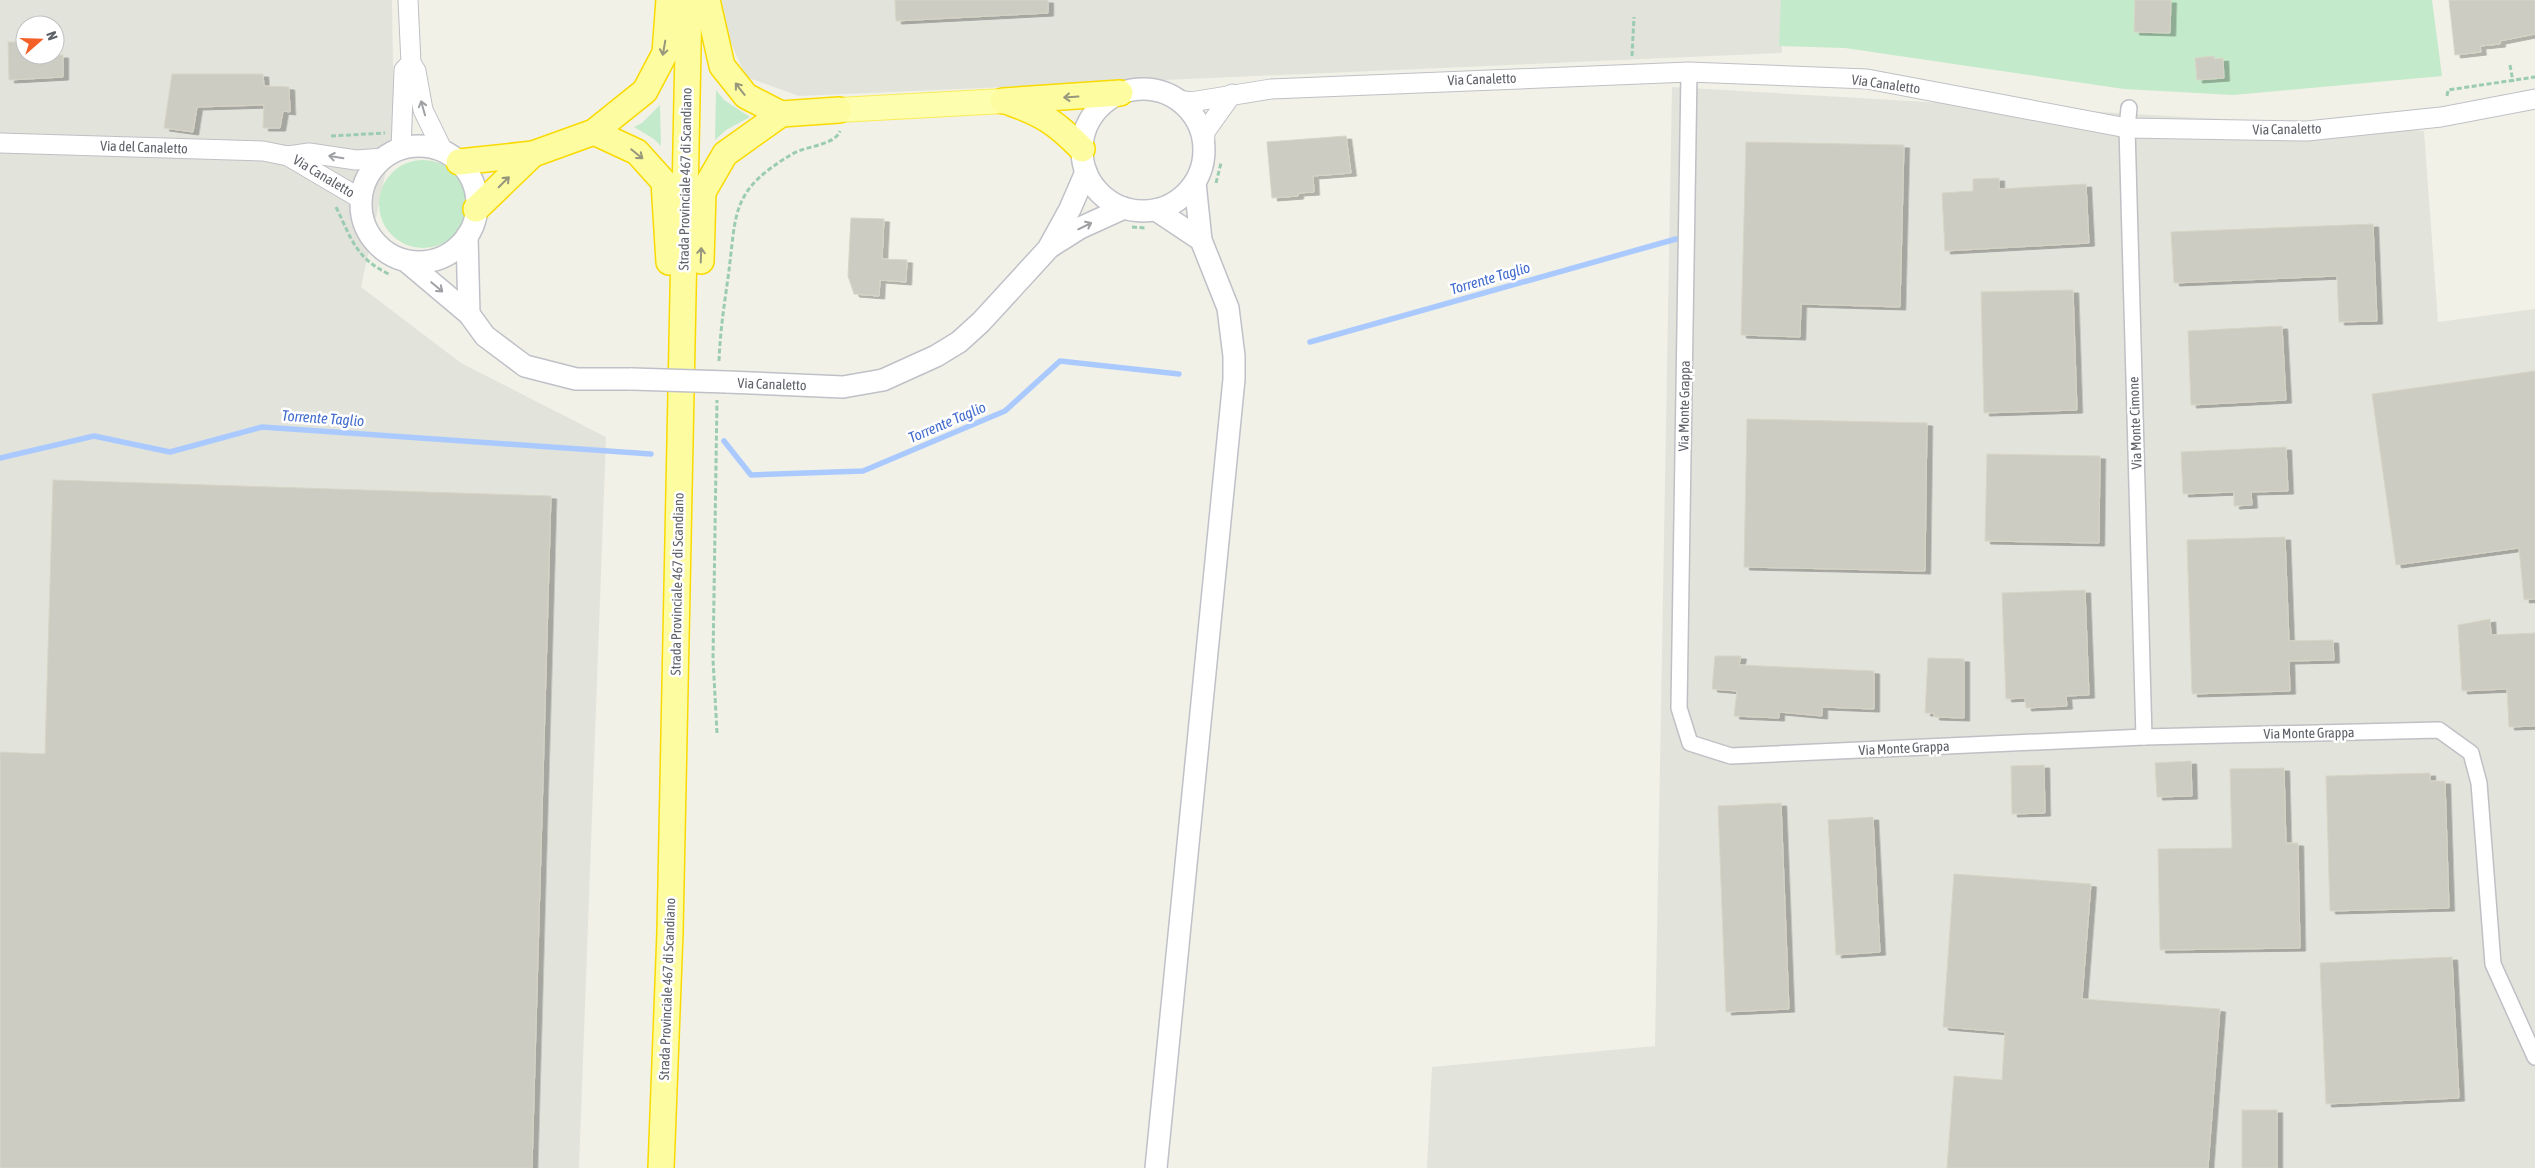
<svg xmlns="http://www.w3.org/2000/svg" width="2535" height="1168" font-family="'Asap Condensed',sans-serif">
<defs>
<filter id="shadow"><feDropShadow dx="5.5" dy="3" stdDeviation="0" flood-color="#0004"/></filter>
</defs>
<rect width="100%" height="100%" fill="#f2f1e7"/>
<g fill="#e2e3db" fill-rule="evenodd">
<path d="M0 0H392L394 134 361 287 461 363 606 437 579 1168H0ZM25 25H55V55H25Z"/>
<polygon points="717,0 1781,0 1782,53 799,96 746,77 716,9"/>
<polygon points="1672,87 2424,131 2438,322 2535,309 2535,1168 1427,1168 1432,1067 1655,1046"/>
</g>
<g fill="#c3eaca">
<polygon points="1781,0 2432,0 2442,76 2233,95 2124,89 1845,48 1779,46"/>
<polygon points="716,90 724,100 750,117 726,130 715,140"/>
<polygon points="660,105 661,146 654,139 634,127 642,123"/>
<circle cx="423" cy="204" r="44"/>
</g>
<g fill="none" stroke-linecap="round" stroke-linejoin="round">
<g stroke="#aacaff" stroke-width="5.5">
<polyline points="1310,342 1676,239"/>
<polyline points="724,441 751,475 863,471 1005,411 1060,361 1179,374"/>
<polyline points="0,458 94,436 170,452 262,427 651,454"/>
</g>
</g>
<g fill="#cdccc3" stroke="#d7d5c5" filter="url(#shadow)">
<polygon points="895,0 1048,0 1048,13 896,21"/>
<polygon points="2135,0 2171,0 2170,33 2134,32"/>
<polygon points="2449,0 2535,0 2535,34 2500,41 2500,44 2480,46 2481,52 2455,55"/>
<polygon points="8,42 25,42 25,55 63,55 63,77 9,80"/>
<polygon points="2214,56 2214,59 2223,58 2224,78 2197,80 2195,58"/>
<polygon points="172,74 263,74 264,86 289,87 290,112 283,111 280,128 263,128 264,105 197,107 193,132 164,128"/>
<polygon points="1346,136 1351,173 1313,176 1314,192 1298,193 1298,196 1272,198 1267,142"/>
<polygon points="1746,142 1904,145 1900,307 1801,304 1800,337 1741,335"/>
<polygon points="1999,178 1999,189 2086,184 2089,243 1945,251 1942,193 1973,191 1973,179"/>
<polygon points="851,218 884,219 882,259 907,260 906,282 880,280 879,296 854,294 848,276"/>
<polygon points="2373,224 2377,321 2339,322 2337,276 2174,283 2171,232"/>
<polygon points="2073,290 2077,410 1984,413 1981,292"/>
<polygon points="2282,326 2286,400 2191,405 2188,331"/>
<polygon points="2535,371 2535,599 2524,600 2519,548 2396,565 2372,394"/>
<polygon points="1747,419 1927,423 1925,571 1744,567"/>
<polygon points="2286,447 2288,491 2251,492 2252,505 2234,506 2234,492 2183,494 2181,452"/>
<polygon points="1987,454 2100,456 2099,543 1985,541"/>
<polygon points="53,480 551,496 532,1168 0,1168 0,752 45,754"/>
<polygon points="2285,537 2289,641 2333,640 2334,660 2289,661 2290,691 2192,694 2187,540"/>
<polygon points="2085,590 2089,695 2066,696 2067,706 2026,708 2025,698 2006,699 2002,593"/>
<polygon points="2490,619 2491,635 2535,633 2535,726 2509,727 2507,689 2462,691 2458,625"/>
<polygon points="1715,656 1741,656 1739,665 1874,671 1874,709 1822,707 1822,716 1779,712 1779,718 1734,716 1737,691 1712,689"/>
<polygon points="1928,658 1964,659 1964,718 1934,717 1934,713 1925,713"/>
<polygon points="2191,761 2192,796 2157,797 2155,763"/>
<polygon points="2044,765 2045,813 2012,814 2011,766"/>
<polygon points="2284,768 2286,843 2298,843 2300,948 2160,950 2158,849 2232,848 2230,769"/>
<polygon points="2430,773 2430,781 2445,781 2449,908 2330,911 2326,776"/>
<polygon points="1781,803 1789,1009 1726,1012 1718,806"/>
<polygon points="1873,817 1880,952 1836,955 1828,820"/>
<polygon points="1954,874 2091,884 2082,999 2220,1009 2208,1168 1947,1168 1954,1076 2002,1080 2005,1032 1943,1027"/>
<polygon points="2452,957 2459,1098 2326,1104 2320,963"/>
<rect x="2242" y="1110" width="35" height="58"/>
</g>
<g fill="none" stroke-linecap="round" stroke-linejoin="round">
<defs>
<g id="minor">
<polyline points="1689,72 1679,708 1690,743 1731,756 2144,737 2439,730 2471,753 2479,783 2493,964 2535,1057"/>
<polyline points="2129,108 2127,128 2144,737"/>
</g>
<g id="tertiary">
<polyline points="408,0 411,63 416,71 423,110 443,151"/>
<polyline points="1178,100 1191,102 1271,89 1689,72 1867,79 2127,128 2307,131 2441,117 2535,99"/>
<polyline points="0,143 263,151 288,156 361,199"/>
<polyline points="401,149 404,70 411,63"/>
<polyline points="1204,152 1205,132 1232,94"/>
<polyline points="288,156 309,153 356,160 384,158"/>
</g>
<g id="secondary">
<circle cx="1143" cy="150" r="61"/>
<circle cx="419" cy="204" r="58"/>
<polyline points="1156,210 1201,240"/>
<polyline points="467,236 469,314"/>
<polyline points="1050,247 1080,228 1124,208"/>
<polyline points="406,261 469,314 485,336 525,366 576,379 632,379"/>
<polyline points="727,382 843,387 883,380 936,356 959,342 981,322 1048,249 1070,209 1086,172"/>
<polyline points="1156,1168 1234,379 1234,356 1228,308 1201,240 1195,183"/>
</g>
<polyline id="primary" points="839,110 1003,101"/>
<g id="trunk">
<polyline points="707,0 722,66 746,96 781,114 839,110"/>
<polyline points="1003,101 1120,93"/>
<path d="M1011 103C1045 115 1057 124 1082 149"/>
<polyline points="594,132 637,152 664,182 669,262"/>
<polyline points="459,162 533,154 594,132 645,91 665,53 669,0"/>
<polyline points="476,209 533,154"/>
<polyline points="701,261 703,192 725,154 781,114"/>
<polyline points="661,1168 670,932 689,0"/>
</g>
</defs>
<use href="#minor" stroke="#bfc0c6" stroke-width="18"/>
<use href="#tertiary" stroke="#bfc0c6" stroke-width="21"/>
<use href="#secondary" stroke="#bfc1c8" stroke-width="24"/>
<use href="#primary" stroke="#fbec57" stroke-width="26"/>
<use href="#trunk" stroke="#f9da00" stroke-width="28"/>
<g stroke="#9bccb2" stroke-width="3" stroke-dasharray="5 2.5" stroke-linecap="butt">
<polyline points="1632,56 1634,17"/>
<polyline points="2510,65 2513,82"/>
<polyline points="2447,96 2448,90 2535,77"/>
<polyline points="331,136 385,133"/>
<polyline points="1216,183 1221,163"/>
<path d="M336 207C352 240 356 259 391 275"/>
<polyline points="1132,227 1145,228"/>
<path d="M719 361C720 333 724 306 728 278 737 212 729 191 794 153 807 146 835 145 840 131"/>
<polyline points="717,733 713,659 717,400"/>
</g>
<use href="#minor" stroke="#fff" stroke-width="15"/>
<use href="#tertiary" stroke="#fff" stroke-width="19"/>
<use href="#secondary" stroke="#fff" stroke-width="21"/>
<use href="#primary" stroke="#fdffaf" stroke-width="24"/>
<use href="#trunk" stroke="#fefca0" stroke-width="25"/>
<defs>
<polyline id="secondary-bridge" points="632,379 727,382"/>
</defs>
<use href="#secondary-bridge" stroke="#bfc1c8" stroke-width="24" stroke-linecap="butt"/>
<use href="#secondary-bridge" stroke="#fff" stroke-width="21"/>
</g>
<defs><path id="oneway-shaft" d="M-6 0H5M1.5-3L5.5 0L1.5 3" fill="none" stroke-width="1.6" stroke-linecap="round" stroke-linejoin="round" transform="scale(1.25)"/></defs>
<g stroke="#96977c">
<use href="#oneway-shaft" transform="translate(664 48) rotate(100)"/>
<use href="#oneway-shaft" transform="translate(740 89) rotate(-128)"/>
<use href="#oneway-shaft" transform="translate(1071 97) rotate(176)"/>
<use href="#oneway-shaft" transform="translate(637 154) rotate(39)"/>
<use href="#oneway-shaft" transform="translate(504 182) rotate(-45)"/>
<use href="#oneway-shaft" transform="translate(701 255) rotate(-88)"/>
</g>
<g stroke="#9ea0a4">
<use href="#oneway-shaft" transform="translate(423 108) rotate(-106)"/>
<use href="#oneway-shaft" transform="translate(336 157) rotate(-171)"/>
<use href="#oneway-shaft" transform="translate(1085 226) rotate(-26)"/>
<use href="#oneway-shaft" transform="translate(437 287) rotate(40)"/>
</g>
<g text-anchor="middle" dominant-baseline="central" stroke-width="5" stroke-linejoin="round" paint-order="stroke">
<g font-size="14" fill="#5e6168" stroke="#fff">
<text transform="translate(1482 79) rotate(-2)">Via Canaletto</text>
<text transform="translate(1886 84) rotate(8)">Via Canaletto</text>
<text transform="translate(2287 129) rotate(-1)">Via Canaletto</text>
<text transform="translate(144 147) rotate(2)">Via del Canaletto</text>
<text transform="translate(324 176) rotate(31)">Via Canaletto</text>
<text transform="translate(685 179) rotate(-89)">Strada Provinciale 467 di Scandiano</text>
<text transform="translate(772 384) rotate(2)">Via Canaletto</text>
<text transform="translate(1684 406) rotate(-89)">Via Monte Grappa</text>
<text transform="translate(2135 423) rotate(-92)">Via Monte Cimone</text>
<text transform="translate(677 584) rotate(-89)">Strada Provinciale 467 di Scandiano</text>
<text transform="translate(2309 733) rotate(-1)">Via Monte Grappa</text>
<text transform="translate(1904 748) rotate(-3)">Via Monte Grappa</text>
<text transform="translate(667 989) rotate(-88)">Strada Provinciale 467 di Scandiano</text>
</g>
<g font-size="15" font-style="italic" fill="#426ccd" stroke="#fff">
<text transform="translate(1490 278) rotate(-16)">Torrente Taglio</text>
<text transform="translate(323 418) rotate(4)">Torrente Taglio</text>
<text transform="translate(947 422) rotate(-23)">Torrente Taglio</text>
</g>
</g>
<g transform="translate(40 40) rotate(70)"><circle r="24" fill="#ffffff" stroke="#bfc0c3"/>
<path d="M0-4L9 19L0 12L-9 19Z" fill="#f56029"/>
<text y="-8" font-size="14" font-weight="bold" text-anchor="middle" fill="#5e6168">N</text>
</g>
</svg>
